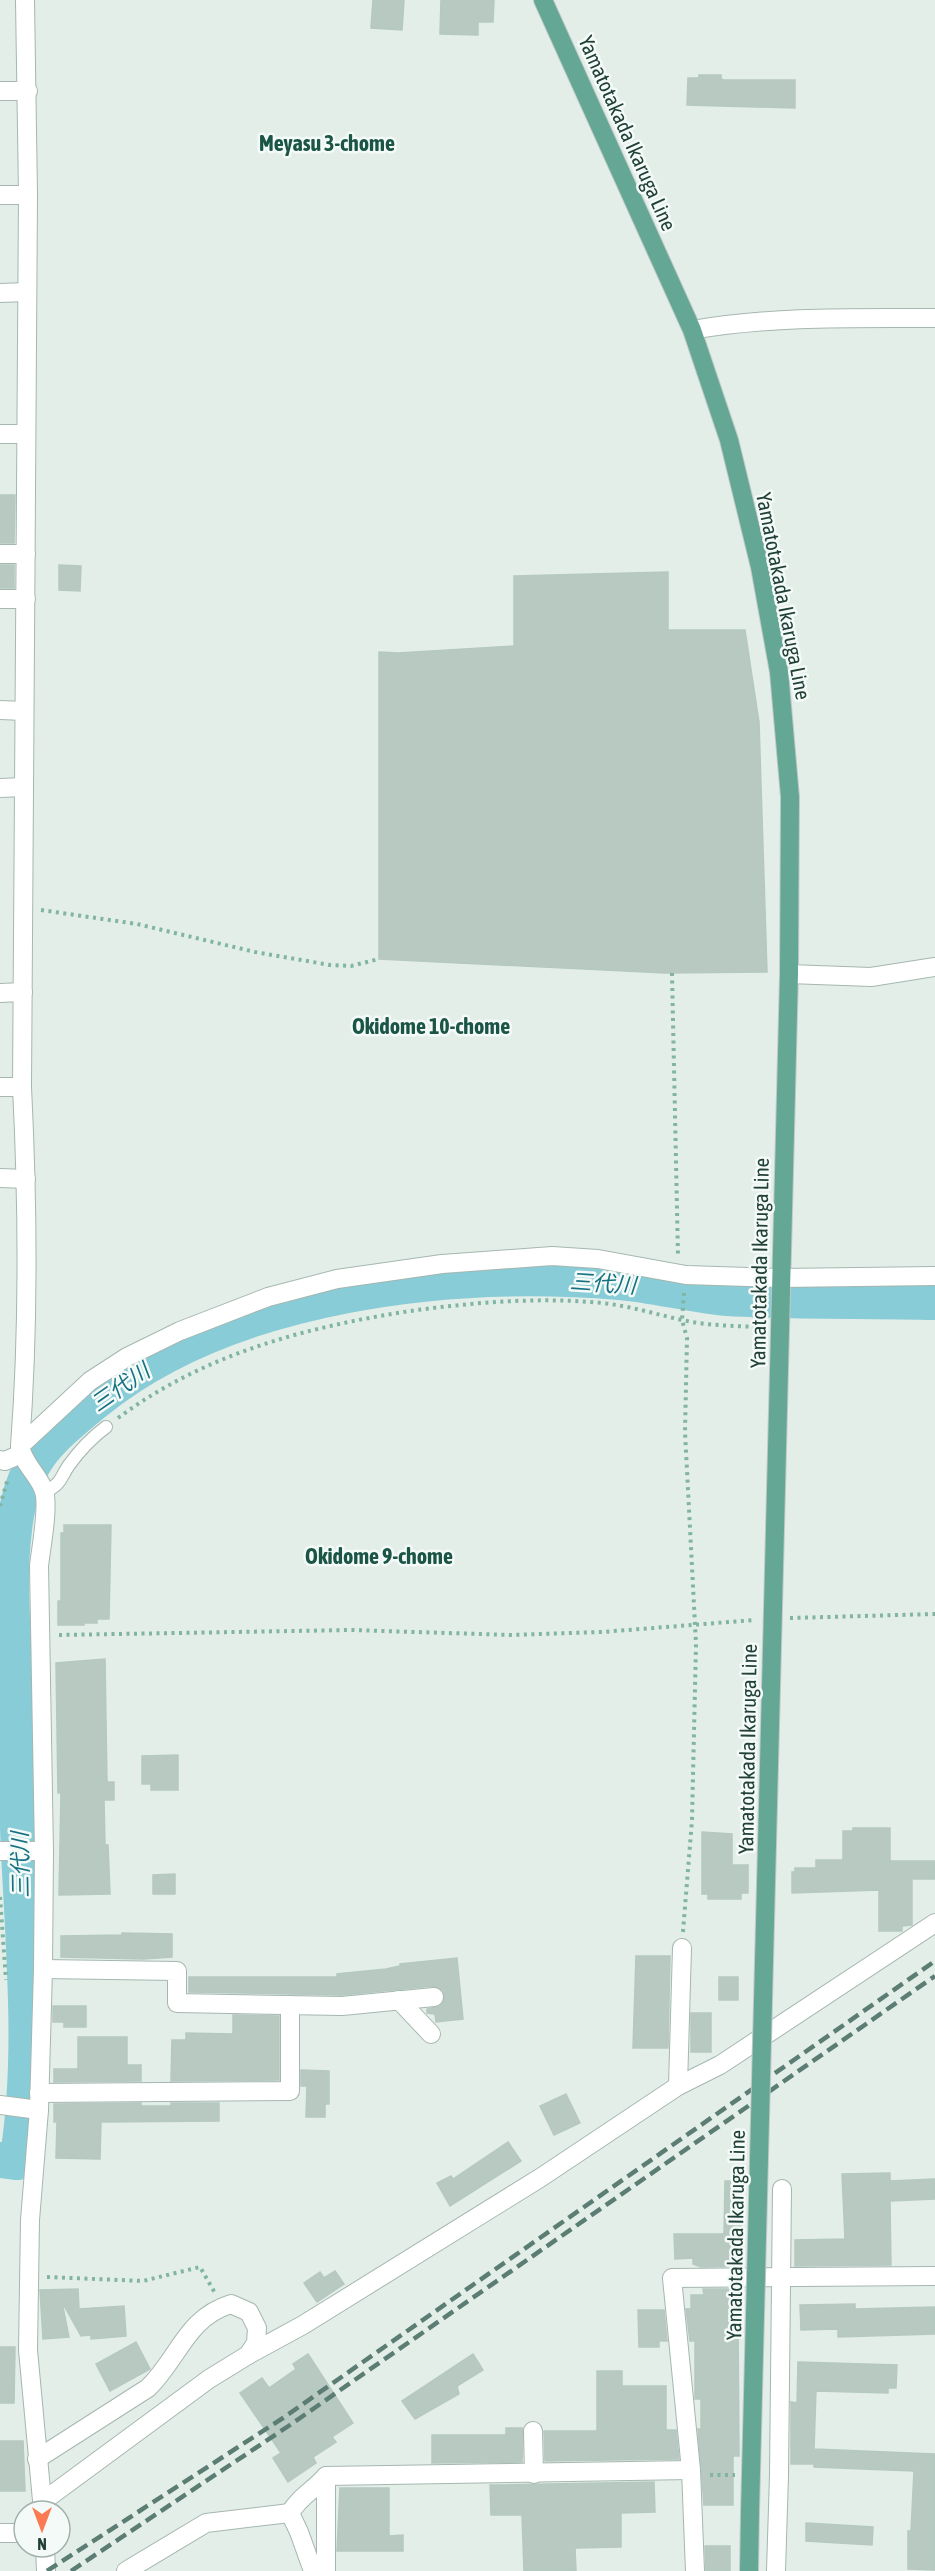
<svg xmlns="http://www.w3.org/2000/svg" width="935" height="2571" font-family="'Asap Condensed','Noto Sans JP',sans-serif">
<rect width="100%" height="100%" fill="#e3eee9"/>
<g fill="none" stroke-linecap="round" stroke-linejoin="round">
<path stroke="#88ccd7" stroke-width="36" d="M0 2160 17 2162C33 2067 25 1968 20 1871 16 1805 16 1738 14 1672 13 1625 8 1576 14 1530 21 1463 45 1443 95 1402 230 1292 451 1268 620 1282 655 1285 691 1295 727 1298 796 1302 866 1300 935 1302"/>
</g>
<g fill="#b8c9c2" stroke="#b5c9c0" stroke-width="1.5">
<polygon points="373,0 404,0 402,30 371,28"/>
<polygon points="441,0 494,0 493,22 478,22 478,35 440,34"/>
<polygon points="699,75 721,75 721,79 724,80 795,80 795,108 687,105 688,78 699,78"/>
<polygon points="0,495 15,495 14,543 0,543"/>
<rect x="0" y="565" width="14" height="23"/>
<polygon points="59,565 81,566 80,591 59,590"/>
<polygon points="668,572 668,630 745,630 759,722 767,972 665,973 379,959 379,652 398,653 514,646 514,576"/>
<polygon points="64,1525 111,1525 109,1619 97,1619 97,1623 84,1623 84,1625 58,1625 58,1601 61,1601 61,1533 64,1533"/>
<polygon points="105,1659 107,1782 114,1782 114,1800 104,1800 105,1845 108,1845 110,1894 59,1895 61,1793 58,1793 56,1663"/>
<polygon points="178,1755 178,1790 151,1790 151,1784 142,1784 142,1756"/>
<polygon points="853,1828 890,1828 890,1861 935,1861 935,1879 912,1879 912,1925 902,1926 902,1931 879,1931 879,1890 792,1893 792,1872 795,1872 795,1868 816,1868 816,1860 843,1860 843,1831 853,1831"/>
<polygon points="702,1832 732,1834 732,1865 748,1865 748,1893 741,1893 741,1899 708,1899 708,1894 702,1894"/>
<polygon points="175,1874 175,1894 153,1894 153,1875"/>
<polygon points="122,1933 172,1934 172,1957 143,1959 61,1957 61,1936 122,1935"/>
<polygon points="636,1956 670,1956 668,2048 633,2048"/>
<polygon points="457,1958 463,2019 436,2022 435,2014 427,2013 427,2009 440,2006 444,2001 443,1990 433,1986 342,1995 189,1992 189,1977 337,1977 337,1974 386,1969 400,1966 400,1964"/>
<rect x="719" y="1977" width="19" height="23"/>
<polygon points="53,2006 86,2006 86,2027 64,2027 64,2022 53,2022"/>
<rect x="691" y="2013" width="20" height="39"/>
<polygon points="233,2015 279,2016 279,2080 171,2081 172,2040 186,2040 186,2033 233,2034"/>
<polygon points="78,2037 127,2037 127,2065 141,2065 141,2081 54,2082 54,2069 78,2069"/>
<polygon points="301,2070 329,2071 329,2104 325,2104 325,2117 306,2117 307,2086 301,2086"/>
<polygon points="566,2094 580,2123 554,2135 540,2106"/>
<polygon points="141,2103 141,2106 171,2106 171,2103 219,2103 219,2121 101,2122 100,2159 56,2158 57,2122 54,2122 54,2104"/>
<polygon points="508,2142 521,2161 450,2206 437,2183 451,2176 453,2179"/>
<polygon points="890,2173 890,2181 935,2179 935,2199 890,2201 891,2265 795,2266 795,2240 845,2239 842,2174"/>
<polygon points="725,2181 743,2181 739,2266 701,2267 693,2264 693,2258 675,2259 674,2234 724,2234"/>
<polygon points="335,2271 344,2284 317,2302 304,2283 320,2272 324,2278"/>
<polygon points="78,2289 79,2309 124,2306 126,2336 91,2339 91,2335 81,2336 62,2302 69,2337 43,2339 40,2290"/>
<polygon points="703,2289 740,2289 740,2318 738,2318 739,2456 733,2456 733,2505 704,2505 698,2429 701,2429 701,2399 695,2399 695,2341 690,2341 686,2309 691,2309 691,2295 704,2295"/>
<polygon points="855,2304 855,2309 935,2307 935,2334 838,2337 838,2329 801,2330 800,2305"/>
<polygon points="638,2310 664,2310 667,2341 659,2341 659,2347 639,2347"/>
<polygon points="136,2342 150,2369 110,2391 96,2364"/>
<polygon points="0,2347 15,2347 14,2403 0,2403"/>
<polygon points="308,2354 353,2423 332,2437 336,2442 313,2457 316,2463 288,2482 273,2458 281,2453 240,2393 262,2378 269,2388 296,2369 293,2364"/>
<polygon points="473,2354 483,2370 457,2386 459,2394 415,2419 402,2401"/>
<polygon points="798,2362 897,2365 896,2388 888,2388 888,2393 816,2391 814,2449 935,2454 935,2570 908,2569 908,2531 911,2531 914,2471 814,2467 814,2464 791,2464 791,2402 797,2403"/>
<polygon points="597,2371 622,2371 622,2386 666,2386 666,2430 676,2430 679,2459 545,2461 544,2431 597,2431"/>
<polygon points="506,2428 523,2428 522,2462 432,2463 432,2435 506,2435"/>
<polygon points="0,2441 23,2441 25,2491 0,2491"/>
<polygon points="654,2482 655,2512 621,2513 621,2547 575,2548 576,2571 524,2571 522,2515 491,2515 490,2485"/>
<polygon points="340,2488 389,2488 389,2536 403,2535 403,2551 337,2551"/>
<polygon points="806,2523 873,2527 872,2545 806,2541"/>
<polygon points="705,2546 730,2546 730,2571 706,2571"/>
</g>
<g fill="none" stroke-linecap="round" stroke-linejoin="round">
<defs>
<path id="lane" d="M45 1492C62 1483 59 1480 69 1465 80 1450 91 1438 106 1427"/>
<g id="street">
<path d="M25 0 28 195 22 1087C28 1207 29 1327 20 1446 23 1464 39 1475 44 1491 49 1507 41 1548 39 1566L44 1851 43 1969 39 2110 30 2220 28 2350 43 2511"/>
<polyline points="0,91 28,91"/>
<polyline points="0,195 28,195"/>
<polyline points="0,293 27,292"/>
<path d="M692 330C772 316 854 318 935 318"/>
<polyline points="0,434 26,434"/>
<polyline points="0,554 26,554"/>
<polyline points="0,599 26,599"/>
<polyline points="0,710 24,711"/>
<polyline points="0,788 24,787"/>
<polyline points="789,974 871,977 935,967"/>
<polyline points="0,993 23,992"/>
<polyline points="0,1087 22,1087"/>
<polyline points="0,1178 26,1179"/>
<polyline points="20,1446 90,1381 127,1357 180,1331 268,1297 337,1279 442,1264 552,1256 598,1259 686,1275 780,1278 935,1276"/>
<polyline points="0,1460 5,1461 21,1454"/>
<polyline points="0,1851 44,1851"/>
<polyline points="43,1969 177,1971 177,2003 342,2006 434,1997"/>
<polyline points="399,2000 431,2034"/>
<polyline points="678,2086 682,1948"/>
<polyline points="39,2093 290,2091 290,2005"/>
<polyline points="0,2105 39,2110"/>
<polyline points="248,2355 303,2325 540,2178 678,2086 720,2065 935,1923"/>
<polyline points="533,2431 534,2474"/>
<path d="M37 2459 148 2388C179 2358 186 2318 231 2304L249 2312 257 2328 256 2343 248 2355 209 2379 42 2502"/>
<polyline points="326,2476 326,2571"/>
<polyline points="0,2533 24,2533"/>
<polyline points="45,2547 46,2571"/>
<polyline points="126,2571 206,2523 290,2513"/>
<path d="M313 2571 299 2532 290 2513C299 2497 314 2490 326 2476L691 2470"/>
<polyline points="695,2571 691,2470 672,2278 935,2276"/>
<polyline points="776,2571 779,2475 782,2189"/>
</g>
<g id="primary">
<polyline points="543,0 692,330 729,440 760,567 779,672 790,797 789,974 771,1687"/>
<polyline points="749,2571 750,2512"/>
</g>
</defs>
<use href="#lane" stroke="#a5b7b0" stroke-width="14"/>
<use href="#street" stroke="#a5b7b0" stroke-width="20"/>
<use href="#primary" stroke="#c1cac7" stroke-width="20"/>
<g stroke="#81b4a3" stroke-width="4" stroke-dasharray="3 4.5" stroke-linecap="butt">
<polyline points="41,910 137,924 255,952 330,965 351,966 379,959"/>
<polyline points="672,973 678,1256"/>
<path d="M118 1418C207 1352 310 1326 417 1310 479 1302 540 1297 602 1303 630 1306 655 1314 682 1320 709 1326 736 1326 763 1327"/>
<polyline points="0,1506 8,1478"/>
<polyline points="790,1618 935,1614"/>
<polyline points="59,1635 351,1630 512,1635 602,1632 755,1620"/>
<polyline points="0,1897 6,1980"/>
<polyline points="683,1932 692,1820 696,1644 685,1432 687,1338 682,1320 684,1293"/>
<polyline points="47,2277 143,2281 200,2267 215,2293"/>
<polyline points="710,2475 735,2475"/>
</g>
<use href="#lane" stroke="#fff" stroke-width="12"/>
<use href="#street" stroke="#fff" stroke-width="18"/>
<use href="#primary" stroke="#65a795" stroke-width="18"/>
<g stroke="#5c7d73" stroke-width="4.5" stroke-dasharray="12 6" stroke-linecap="butt">
<polyline points="47,2571 283,2418 935,1961"/>
<polyline points="71,2571 290,2425 935,1976"/>
</g>
<defs>
<polyline id="primary-bridge" points="750,2512 771,1687"/>
</defs>
<use href="#primary-bridge" stroke="#c1cac7" stroke-width="20" stroke-linecap="butt"/>
<use href="#primary-bridge" stroke="#65a795" stroke-width="18"/>
</g>
<g text-anchor="middle" dominant-baseline="central" stroke-width="5" stroke-linejoin="round" paint-order="stroke">
<g font-size="21" fill="#214138" stroke="#f4faf7">
<text transform="translate(628 133) rotate(66)">Yamatotakada Ikaruga Line</text>
<text transform="translate(784 596) rotate(79)">Yamatotakada Ikaruga Line</text>
<text transform="translate(759 1263) rotate(-89)">Yamatotakada Ikaruga Line</text>
<text transform="translate(747 1749) rotate(-89)">Yamatotakada Ikaruga Line</text>
<text transform="translate(735 2235) rotate(-89)">Yamatotakada Ikaruga Line</text>
</g>
<g font-size="22" font-weight="bold" fill="#1b5546" stroke="#f4faf7">
<text x="327" y="143">Meyasu 3-chome</text>
<text x="431" y="1026">Okidome 10-chome</text>
<text x="379" y="1556">Okidome 9-chome</text>
</g>
<g font-size="22" font-style="italic" fill="#167283" stroke="#f4faf7">
<text transform="translate(603 1283) rotate(4)">三代川</text>
<text transform="translate(120 1387) rotate(-35)">三代川</text>
<text transform="translate(20 1865) rotate(-91)">三代川</text>
</g>
</g>
<g transform="translate(42 2529) rotate(180)"><circle r="28" fill="#f4faf7" stroke="#a0b0ab" stroke-width="1.5"/>
<path d="M0-4.5L10 22L0 15L-10 22Z" fill="#fc7a53"/>
<text y="-9" font-size="16" font-weight="bold" text-anchor="middle" fill="#214138">N</text>
</g>
</svg>
